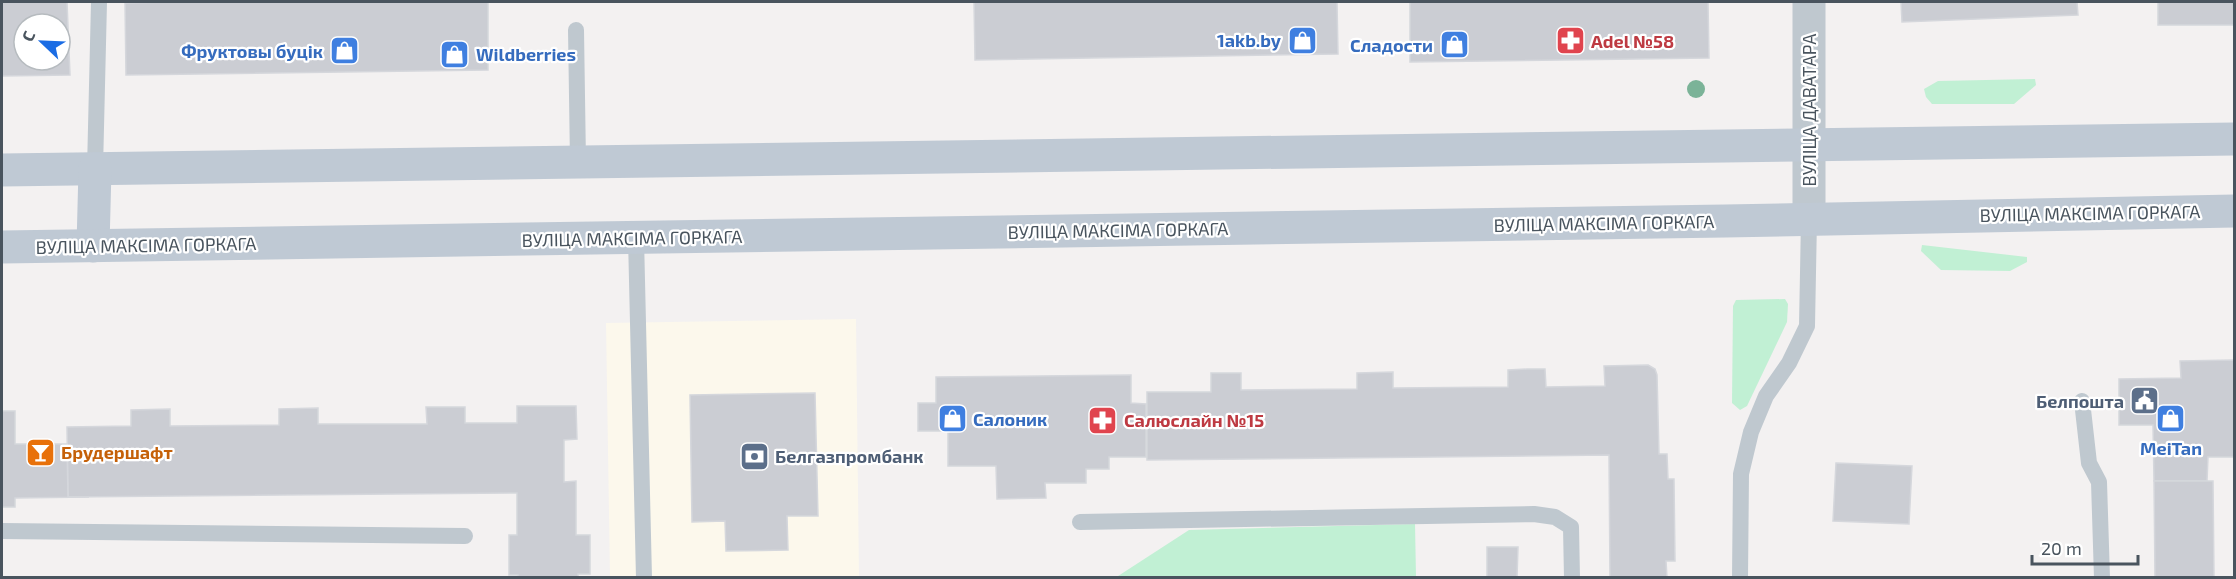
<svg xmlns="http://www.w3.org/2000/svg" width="2236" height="579" font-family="'Exo 2',sans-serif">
<rect width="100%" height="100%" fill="#f3f1f1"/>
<polygon fill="#fcf8ec" points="856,319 859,577 610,577 606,323"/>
<g fill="#c1f0d4">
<polygon points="2035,79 2036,85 2014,104 1932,104 1926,97 1924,89 1938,81"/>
<polygon points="1922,245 2027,257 2027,262 2010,271 1941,270 1921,251"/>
<polygon points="1785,299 1788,304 1787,322 1747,406 1740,410 1732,403 1733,306 1736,300"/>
<polygon points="1415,524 1416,577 1115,578 1189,530"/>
</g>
<g fill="#cbcdd3" stroke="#d5d7dc" stroke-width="1.5" fill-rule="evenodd">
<path d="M2 2H67L70 75 2 76ZM24 24H60V60H24Z"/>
<polygon points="165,2 488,2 488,70 126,75 125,3"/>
<polygon points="974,2 1337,2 1338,54 975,60"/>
<polygon points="1410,2 1708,2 1709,58 1410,62"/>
<polygon points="1901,2 2077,2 2078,15 1902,22"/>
<rect x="2158" y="2" width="76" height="23"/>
<polygon points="2234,360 2234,457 2208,457 2207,481 2154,481 2153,425 2119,425 2119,379 2181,378 2180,361"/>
<polygon points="1648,365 1655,369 1657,375 1659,454 1667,454 1668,479 1674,479 1675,561 1666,561 1667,578 1610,578 1609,455 1147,460 1147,392 1211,392 1211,373 1241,373 1241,390 1357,389 1357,373 1393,372 1393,388 1508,387 1508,370 1527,369 1545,369 1546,387 1605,386 1604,366"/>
<polygon points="1131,375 1131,403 1146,404 1146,457 1109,457 1109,469 1086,469 1086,483 1045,483 1046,498 997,499 996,466 948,466 948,431 918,431 918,403 936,403 936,377"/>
<polygon points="815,393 818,516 787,516 788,550 726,551 725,521 692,522 690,395"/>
<polygon points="517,406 576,406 577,439 564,440 564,482 576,481 576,535 590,535 590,574 578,574 578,578 518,578 518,575 509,575 509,535 517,535 517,493 68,497 67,427 131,426 131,410 170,409 170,426 279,425 279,409 318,408 318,424 427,424 426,407 465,407 465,423 517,423"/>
<polygon points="2,411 15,411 15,444 67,444 68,497 89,497 15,498 15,507 2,507"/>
<polygon points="1836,463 1912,466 1909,524 1833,521"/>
<polygon points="2154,481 2213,481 2214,578 2155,578"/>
<polygon points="1487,547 1518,547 1517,578 1487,578"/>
</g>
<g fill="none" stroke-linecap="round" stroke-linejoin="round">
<g stroke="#bfc8cf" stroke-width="16">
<polyline points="576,30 578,162"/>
<polyline points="95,169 99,2"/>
<polyline points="636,238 644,578"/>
<polyline points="2082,401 2089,463 2099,482 2102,578"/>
<polyline points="1080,522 1534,514 1555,517 1571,527 1572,578"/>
<polyline points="2,531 465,536"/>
<polyline points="1740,578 1741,474 1751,432 1766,396 1789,363 1807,326 1809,219"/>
</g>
<polyline stroke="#bfc8cf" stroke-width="33" points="1809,219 1809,2"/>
<g stroke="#bfc9d4" stroke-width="33">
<polyline points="2,170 2234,139"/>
<polyline points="93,246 95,169"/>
<polyline points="2,247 1725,221 2234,211"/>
</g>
</g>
<circle fill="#7bb398" cx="1696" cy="89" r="9"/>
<defs>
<symbol id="shop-square" viewBox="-11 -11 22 22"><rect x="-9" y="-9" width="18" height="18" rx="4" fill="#3f7fe0" stroke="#fff"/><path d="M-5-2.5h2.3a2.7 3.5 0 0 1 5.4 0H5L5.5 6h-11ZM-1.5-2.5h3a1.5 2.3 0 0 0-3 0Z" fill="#fff"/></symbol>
<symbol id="pharmacy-square" viewBox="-11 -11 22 22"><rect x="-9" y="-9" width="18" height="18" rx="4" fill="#e0444e" stroke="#fff"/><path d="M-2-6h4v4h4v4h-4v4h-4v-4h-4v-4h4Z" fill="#fff"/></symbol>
<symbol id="civic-square" viewBox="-11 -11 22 22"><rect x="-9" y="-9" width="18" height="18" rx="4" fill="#5c6f8a" stroke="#fff"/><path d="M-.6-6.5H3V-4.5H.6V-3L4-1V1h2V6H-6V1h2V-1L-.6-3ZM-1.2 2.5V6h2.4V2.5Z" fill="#fff"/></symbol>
<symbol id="bar-square" viewBox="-11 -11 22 22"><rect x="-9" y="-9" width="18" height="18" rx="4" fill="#e8710a" stroke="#fff"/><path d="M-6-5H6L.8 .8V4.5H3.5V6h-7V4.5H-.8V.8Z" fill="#fff"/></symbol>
<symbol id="bank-square" viewBox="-11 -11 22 22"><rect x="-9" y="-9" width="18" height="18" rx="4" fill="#5c6f8a" stroke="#fff"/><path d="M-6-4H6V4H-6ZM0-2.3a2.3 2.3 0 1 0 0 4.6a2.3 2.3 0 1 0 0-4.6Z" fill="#fff"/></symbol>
</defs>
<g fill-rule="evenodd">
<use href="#shop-square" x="1286" y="24" width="33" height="33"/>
<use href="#pharmacy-square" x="1554" y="24" width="33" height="33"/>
<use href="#shop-square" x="1438" y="28" width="33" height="33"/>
<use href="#shop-square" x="328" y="34" width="33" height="33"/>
<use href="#shop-square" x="438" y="38" width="33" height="33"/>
<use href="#civic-square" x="2128" y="384" width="33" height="33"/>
<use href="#shop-square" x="936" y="402" width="33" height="33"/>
<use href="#shop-square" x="2154" y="402" width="33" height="33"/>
<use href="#pharmacy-square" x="1086" y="404" width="33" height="33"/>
<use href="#bar-square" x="24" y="436" width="33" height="33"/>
<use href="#bank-square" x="738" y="440" width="33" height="33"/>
</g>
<g text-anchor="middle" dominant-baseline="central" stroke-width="4.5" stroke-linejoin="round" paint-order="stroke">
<g font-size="18" font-weight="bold" fill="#366cbe" stroke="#fff" text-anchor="end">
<text x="1281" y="40">1akb.by</text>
<text x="1433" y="45">Сладости</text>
<text x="323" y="51">Фруктовы буцік</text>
<text x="476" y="54" text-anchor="start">Wildberries</text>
<text x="973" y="419" text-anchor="start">Салоник</text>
<text x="2171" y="448" text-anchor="middle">MeiTan</text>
</g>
<g font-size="18" font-weight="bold" fill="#be3a42" stroke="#fff" text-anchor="start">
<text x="1591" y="41">Adel №58</text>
<text x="1124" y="420">Салюслайн №15</text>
</g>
<g font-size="18" fill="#49545e" stroke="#fff">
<text transform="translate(1809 110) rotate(-90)">ВУЛІЦА ДАВАТАРА</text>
<text transform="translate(2090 213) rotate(-1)">ВУЛІЦА МАКСІМА ГОРКАГА</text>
<text transform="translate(1604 223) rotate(-1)">ВУЛІЦА МАКСІМА ГОРКАГА</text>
<text transform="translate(1118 230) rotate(-1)">ВУЛІЦА МАКСІМА ГОРКАГА</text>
<text transform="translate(632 238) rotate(-1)">ВУЛІЦА МАКСІМА ГОРКАГА</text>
<text transform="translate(146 245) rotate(-1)">ВУЛІЦА МАКСІМА ГОРКАГА</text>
</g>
<g font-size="18" font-weight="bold" fill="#4e5e75" stroke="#fff" text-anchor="end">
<text x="2124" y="401">Белпошта</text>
<text x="775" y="456" text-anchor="start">Белгазпромбанк</text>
</g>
<g font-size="18" font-weight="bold" fill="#c56008" stroke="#fff" text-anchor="start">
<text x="61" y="452">Брудершафт</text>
</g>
</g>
<rect width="2236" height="579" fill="none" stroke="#49545e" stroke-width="6"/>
<g transform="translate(42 42) rotate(293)"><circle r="28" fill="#ffffff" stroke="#b6bbbf" stroke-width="1.5"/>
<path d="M0-4.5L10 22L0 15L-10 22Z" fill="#1a6ce4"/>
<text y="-9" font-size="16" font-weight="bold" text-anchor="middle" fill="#49545e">С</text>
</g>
<path d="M2032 555v9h106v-9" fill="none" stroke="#49545e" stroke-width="3"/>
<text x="2041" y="555" font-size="18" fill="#49545e" stroke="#ffffff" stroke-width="4.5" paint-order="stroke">20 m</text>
</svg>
